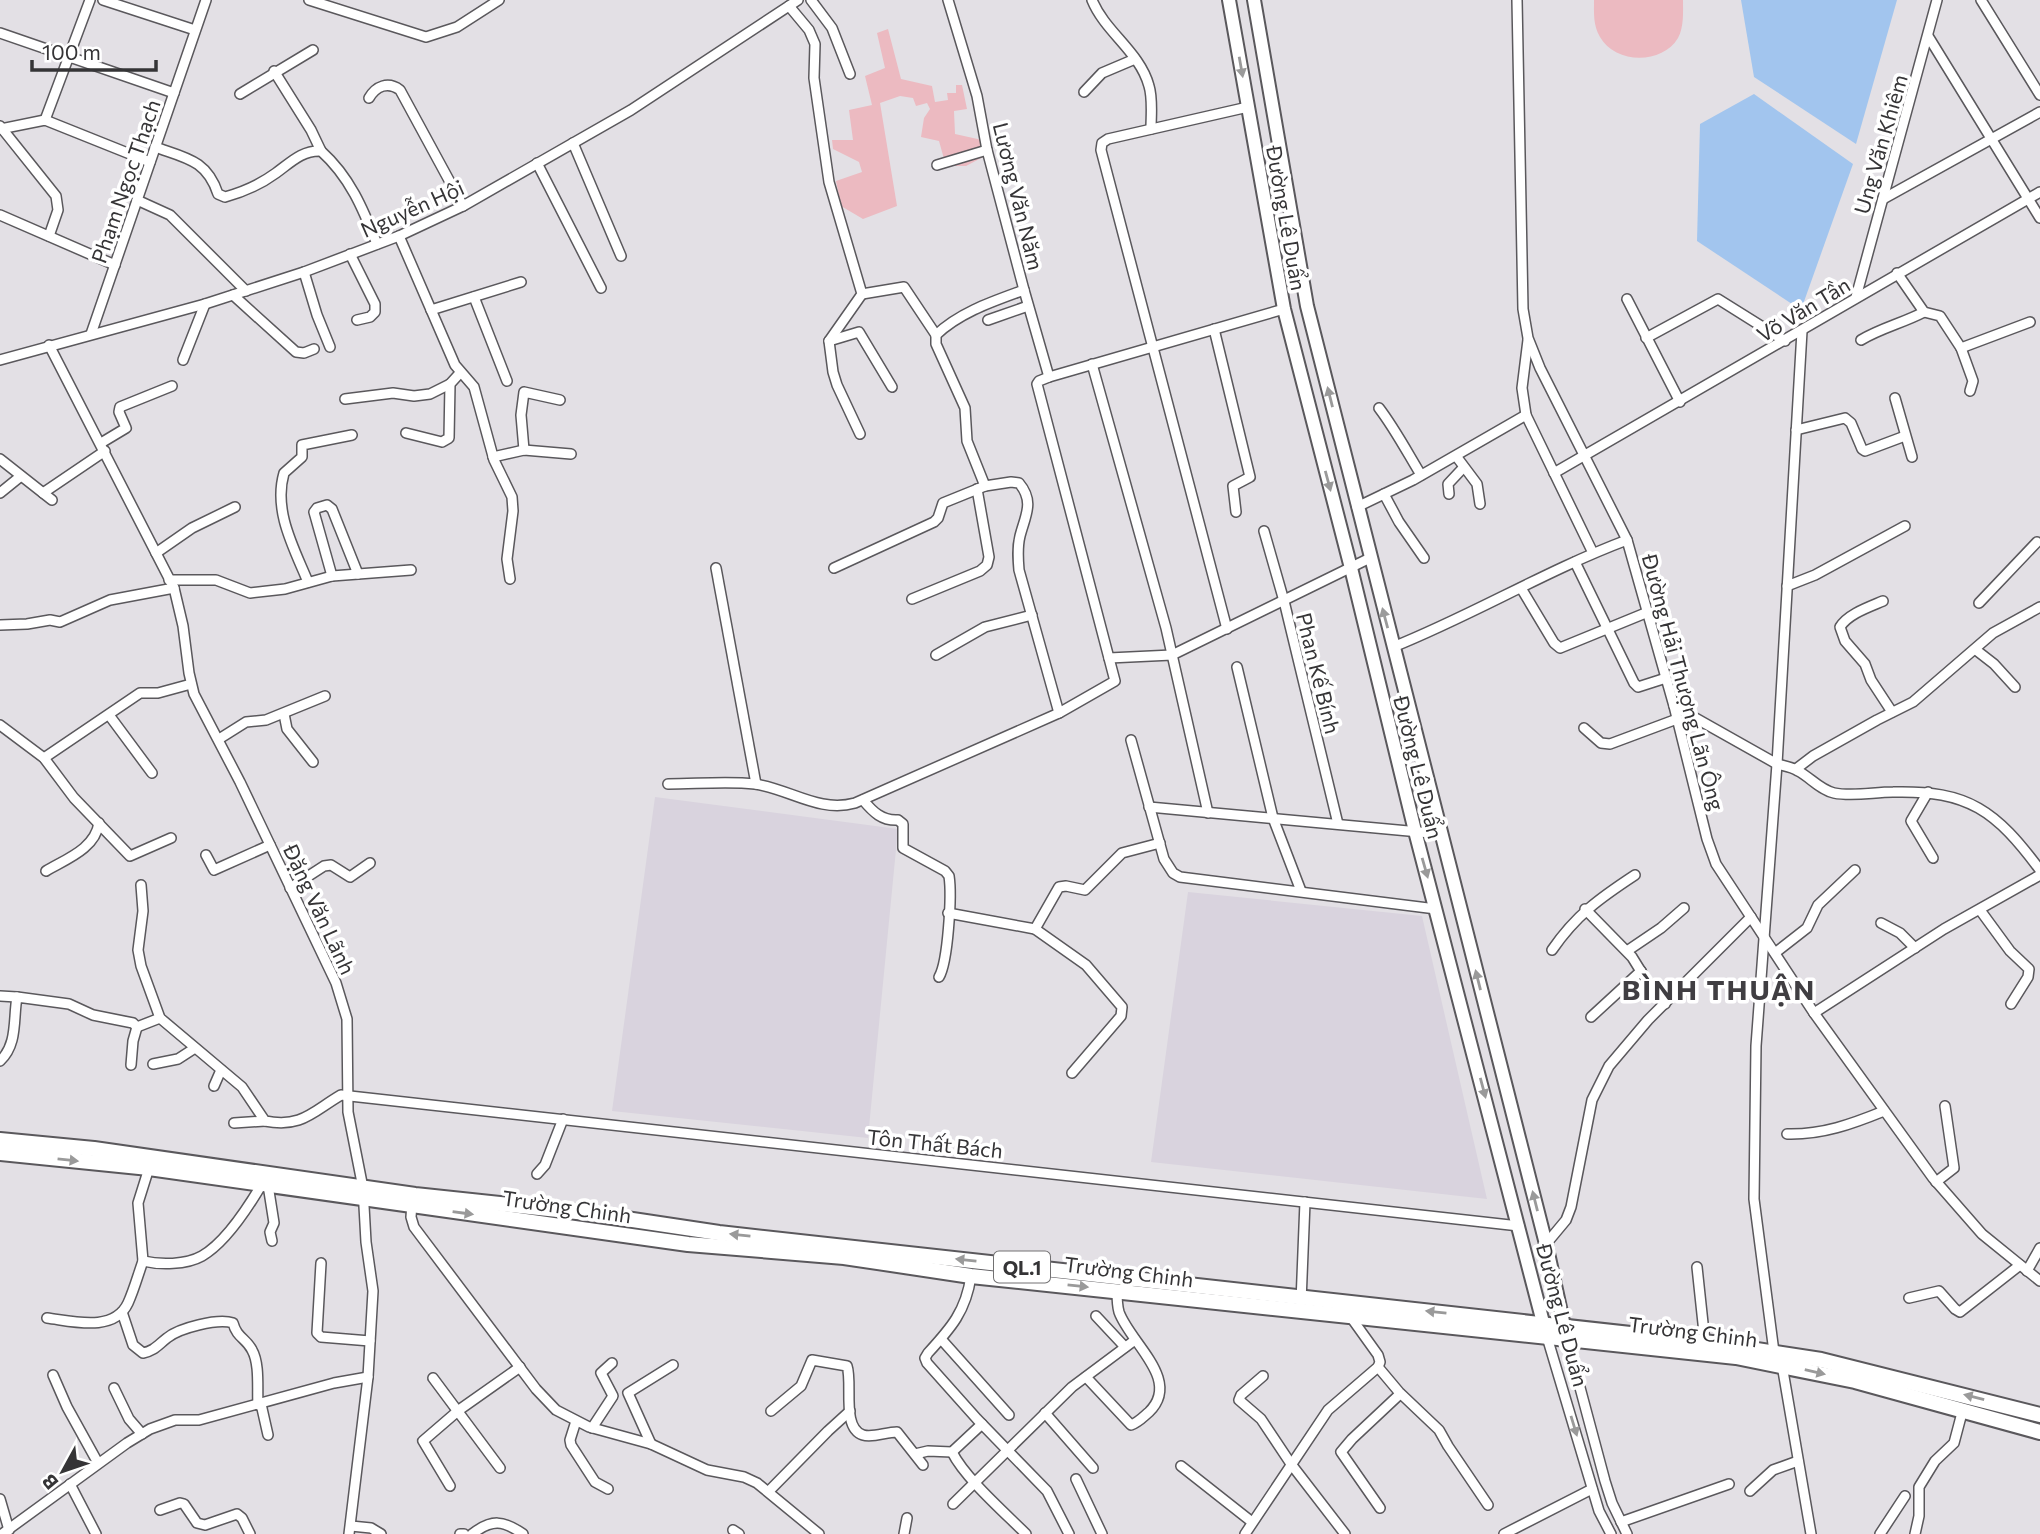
<svg xmlns="http://www.w3.org/2000/svg" width="2040" height="1534" font-family="Commissioner,sans-serif">
<rect width="100%" height="100%" fill="#e3e0e5"/>
<g fill="#d9d3de">
<polygon points="655,797 898,829 868,1138 612,1111"/>
<polygon points="1188,892 1422,916 1487,1199 1151,1162"/>
</g>
<g fill="#ecbac1">
<path d="M1594 0H1683C1683 12 1684 27 1678 38 1662 65 1615 64 1600 37 1593 25 1594 13 1594 0Z"/>
<polygon points="888,29 901,79 932,86 935,102 948,100 947,93 956,93 956,85 962,85 967,109 954,111 955,134 982,140 985,156 966,166 946,166 939,141 921,137 924,118 930,109 927,103 916,106 913,98 900,96 880,103 897,206 863,219 841,206 836,181 862,172 859,162 833,149 832,140 853,140 849,110 872,105 865,76 885,68 877,33"/>
</g>
<g fill="#a2c5ee">
<polygon points="1741,0 1897,0 1856,144 1754,77"/>
<polygon points="1754,94 1853,164 1801,310 1697,241 1700,124"/>
</g>
<g fill="none" stroke-linecap="round" stroke-linejoin="round">
<defs>
<g id="minor">
<polyline points="103,0 195,30"/>
<polyline points="309,0 426,37 457,27 499,0"/>
<polyline points="811,0 832,28 850,74"/>
<path d="M948 0 977 96 987 150 1024 290C994 301 960 312 936 335V344L965 408 967 441 985 486 1011 482 1019 483C1035 502 1025 516 1020 536 1017 548 1018 559 1019 570L1059 713"/>
<path d="M1092 0C1105 32 1140 52 1149 86 1153 99 1151 115 1151 129"/>
<polyline points="1517,0 1523,309 1528,338 1540,368 1627,540 1674,706 1707,839 1716,864 1814,1013 1933,1178 1982,1234 2040,1281"/>
<polyline points="1981,0 2040,95"/>
<polyline points="789,6 809,30 815,44 814,78 829,182 862,294 829,341 833,372 837,385 860,434"/>
<polyline points="0,33 174,93"/>
<polyline points="1928,36 2040,218"/>
<polyline points="274,71 311,130 321,151"/>
<polyline points="1084,92 1102,73 1135,59"/>
<polyline points="240,94 313,50"/>
<path d="M369 98C376 86 388 81 400 90L463 206"/>
<polyline points="45,120 90,0"/>
<polyline points="0,126 56,196 58,210 49,236"/>
<polyline points="0,129 45,120 150,162"/>
<polyline points="573,143 621,256"/>
<path d="M155 147C186 158 207 160 218 194L225 197C243 192 261 184 276 173 290 163 302 150 321 151 350 177 363 209 377 244"/>
<polyline points="537,163 601,288"/>
<polyline points="937,165 987,150"/>
<polyline points="1883,199 2040,112"/>
<polyline points="137,200 170,215 246,291"/>
<polyline points="0,215 115,265"/>
<polyline points="399,236 455,365 474,387 494,460 512,497 513,511 507,559 510,579"/>
<polyline points="350,254 375,304 375,312 370,317 357,320"/>
<polyline points="304,272 317,315 330,347"/>
<polyline points="1897,273 1924,312 1940,316 1961,348 2030,322"/>
<polyline points="1024,290 1049,377"/>
<polyline points="862,294 904,287 936,335"/>
<polyline points="233,295 296,352 304,353 314,349"/>
<polyline points="474,297 507,381"/>
<polyline points="1856,297 1937,0"/>
<polyline points="1627,299 1680,402"/>
<polyline points="431,310 521,282"/>
<polyline points="988,320 1028,306"/>
<polyline points="1214,329 1250,477 1233,486 1236,512"/>
<polyline points="91,334 206,0"/>
<polyline points="1646,338 1718,299 1785,341"/>
<polyline points="1528,340 1522,388 1526,415 1593,553"/>
<path d="M1861 340C1881 328 1903 323 1924 312"/>
<polyline points="829,341 859,332 892,387"/>
<polyline points="49,345 174,588 183,626 189,673 194,694 240,782 336,983 347,1019 348,1112 363,1188 366,1242 373,1291 368,1377 349,1534"/>
<polyline points="1961,348 1973,381 1970,391"/>
<polyline points="0,360 205,304 304,272 399,236 463,206 631,110 798,0"/>
<polyline points="183,360 205,304"/>
<polyline points="1092,364 1166,628 1208,813"/>
<polyline points="1895,398 1912,457"/>
<polyline points="345,399 393,393 414,396 430,394 450,384"/>
<path d="M1379 408C1395 429 1407 452 1421 475"/>
<polyline points="1796,430 1845,418 1851,423 1862,449 1865,451 1905,436"/>
<polyline points="406,433 442,442 449,438 450,384 460,373"/>
<polyline points="101,443 126,428 119,412 120,407 172,386"/>
<polyline points="524,450 521,415 524,392 560,400"/>
<polyline points="1456,456 1477,484 1480,504"/>
<polyline points="493,457 524,450 571,454"/>
<polyline points="0,459 52,500"/>
<polyline points="1554,473 2040,192"/>
<polyline points="0,493 21,476"/>
<polyline points="43,493 105,451"/>
<polyline points="1384,494 1399,522 1424,558"/>
<polyline points="1449,494 1448,484 1463,468"/>
<polyline points="1357,507 1413,480 1526,415"/>
<polyline points="1264,531 1284,601 1338,824"/>
<polyline points="156,553 192,528 235,507"/>
<polyline points="1575,562 1634,683 1638,687 1666,678"/>
<polyline points="716,568 756,784"/>
<polyline points="834,568 934,522 938,518 943,503 985,486"/>
<polyline points="332,576 314,512 317,508 327,505 332,509 358,574"/>
<polyline points="169,580 216,580 250,593 285,589 332,576 411,570"/>
<path d="M308 582C294 548 273 511 284 473L302 457V445L352 435"/>
<polyline points="1787,586 1815,575 1905,526"/>
<polyline points="1521,588 1554,643 1560,648 1648,612"/>
<polyline points="912,599 980,571 987,565 989,557 977,489"/>
<path d="M1883 601C1869 607 1848 614 1840 627L1845 641 1865 664 1871 680 1892 712"/>
<polyline points="1979,603 2037,542"/>
<polyline points="0,625 27,624 50,620 60,622 110,600 174,588"/>
<polyline points="1227,629 1101,150 1102,143 1108,139 1248,107"/>
<path d="M1393 647C1473 615 1547 570 1627 540"/>
<polyline points="1976,650 1994,664 2015,687"/>
<polyline points="936,655 985,627 1032,615"/>
<polyline points="1109,658 1172,655 1370,558"/>
<polyline points="1237,667 1273,818 1301,891"/>
<path d="M1674 706 1777 764C1784 766 1792 767 1798 771 1810 777 1820 790 1834 793 1853 797 1874 792 1893 792 1969 790 1996 811 2040 870"/>
<polyline points="284,714 287,729 313,762"/>
<polyline points="109,715 152,773"/>
<polyline points="0,725 44,758 74,798 130,856 171,838"/>
<polyline points="1584,728 1601,743 1610,744 1677,719"/>
<polyline points="219,739 246,722 266,720 325,696"/>
<polyline points="1131,740 1164,859 1173,873 1180,877 1436,909"/>
<polyline points="44,758 140,693 158,693 191,684"/>
<polyline points="1796,769 1813,756 1877,720 1913,702 1993,633 2040,607"/>
<path d="M668 784C696 784 727 781 755 784 790 789 819 813 855 803L1059 713 1115 681 1037 384 1039 381 1049 377 1284 309"/>
<polyline points="1928,792 1911,821 1933,858"/>
<path d="M863 800C873 812 882 821 898 820L903 824V848L945 871 949 876C952 895 948 962 939 977"/>
<polyline points="1149,807 1441,834"/>
<polyline points="206,855 214,870 270,845"/>
<path d="M46 871C66 859 95 849 99 823"/>
<path d="M141 885 143 911 138 950 141 966 160 1018 242 1087 265 1121C302 1128 312 1112 341 1095L1519 1226"/>
<polyline points="290,888 324,866 331,865 350,877 370,863"/>
<polyline points="1585,909 1632,957 1650,986 1665,1004"/>
<polyline points="1980,910 2010,951 2029,969 2028,977 2011,1004"/>
<polyline points="948,913 1035,929 1086,965 1122,1007 1121,1016 1072,1073"/>
<polyline points="1881,923 1900,933 1915,948"/>
<polyline points="1035,929 1059,887 1066,886 1085,890 1122,853 1160,843"/>
<path d="M1552 950C1576 915 1600 898 1635 875"/>
<polyline points="1627,951 1661,928 1684,908"/>
<polyline points="1775,953 1807,928 1818,905 1855,870"/>
<polyline points="0,996 17,997"/>
<polyline points="1814,1013 1944,929 2040,875"/>
<polyline points="1591,1017 1641,971"/>
<path d="M0 1061C18 1044 13 1019 17 997L69 1004 93 1015 133 1023 137 1027 160 1018"/>
<polyline points="153,1064 178,1059 195,1048"/>
<polyline points="131,1065 133,1041 137,1027"/>
<polyline points="214,1086 221,1070"/>
<polyline points="234,1123 265,1121"/>
<path d="M1787 1134C1822 1135 1852 1124 1884 1111"/>
<polyline points="537,1174 545,1165 563,1119"/>
<polyline points="1936,1182 1954,1168 1945,1106"/>
<polyline points="268,1185 274,1223 270,1232 272,1241"/>
<polyline points="412,1203 411,1217 414,1227 536,1389 556,1410 589,1427 651,1444 707,1470 744,1477 757,1483 819,1534"/>
<polyline points="1546,1244 1566,1220 1571,1207 1592,1100 1609,1066 1648,1020 1751,917"/>
<polyline points="143,1261 138,1203 149,1168"/>
<polyline points="321,1263 317,1333 321,1337 370,1341"/>
<polyline points="1697,1267 1705,1342"/>
<polyline points="2027,1271 2040,1248"/>
<path d="M971 1276C966 1311 951 1328 928 1353L925 1358 927 1363 977 1419 1047 1491 1069 1534"/>
<polyline points="1909,1298 1939,1291 1955,1309 1960,1312 2020,1265"/>
<polyline points="1301,1302 1305,1202"/>
<path d="M122 1312 133 1345 143 1353C154 1351 158 1345 167 1338 179 1328 218 1318 233 1323 237 1338 246 1338 252 1350 260 1364 257 1389 258 1405"/>
<polyline points="1096,1316 1125,1347"/>
<path d="M47 1318C72 1321 114 1333 128 1303 134 1290 138 1275 143 1261 160 1265 186 1265 202 1256 225 1243 249 1206 262 1184"/>
<polyline points="1547,1337 1599,1511 1611,1534"/>
<polyline points="941,1339 1009,1415"/>
<polyline points="1567,1339 1605,1481 1612,1503 1627,1534"/>
<polyline points="1774,1352 1754,1199 1756,1046 1777,764 1802,331"/>
<polyline points="1782,1365 1811,1534"/>
<polyline points="1378,1367 1399,1392 1439,1430 1448,1446 1488,1505"/>
<polyline points="53,1375 67,1407 98,1463"/>
<polyline points="1263,1376 1241,1395 1239,1400 1261,1419 1291,1464 1345,1534"/>
<path d="M1086 1377 1131 1425C1139 1422 1143 1417 1149 1412 1182 1380 1130 1343 1119 1312 1117 1305 1117 1297 1117 1290"/>
<polyline points="433,1378 500,1468"/>
<polyline points="114,1388 129,1419 142,1434"/>
<polyline points="261,1404 268,1435"/>
<path d="M771 1411 801 1386 812 1360 847 1366C853 1383 841 1428 863 1435 873 1438 886 1432 897 1432L923 1465"/>
<polyline points="1045,1413 1093,1468"/>
<polyline points="576,1421 570,1440 571,1445 595,1482 608,1489"/>
<polyline points="592,1428 613,1396 601,1373 612,1363"/>
<polyline points="651,1444 628,1393 673,1365"/>
<path d="M952 1452C965 1478 1004 1512 1026 1534"/>
<polyline points="915,1454 928,1451 952,1452 982,1424"/>
<polyline points="1181,1466 1252,1522"/>
<polyline points="1076,1479 1102,1534"/>
<polyline points="70,1484 96,1534"/>
<polyline points="450,1486 423,1441 459,1410 520,1367"/>
<polyline points="769,1491 828,1431 850,1411"/>
<polyline points="1750,1491 1773,1470 1798,1461"/>
<polyline points="0,1499 9,1530"/>
<polyline points="953,1504 1072,1387 1135,1340"/>
<polyline points="1380,1508 1341,1452 1352,1439 1400,1394"/>
<polyline points="160,1510 180,1503 184,1504 197,1523 205,1525 237,1514 242,1518 250,1534"/>
<polyline points="1621,1522 1729,1484"/>
<polyline points="351,1526 371,1528 381,1534"/>
<polyline points="733,1530 739,1534"/>
<polyline points="2,1534 127,1443 150,1429 175,1420 199,1420 334,1383 368,1377"/>
<polyline points="460,1534 464,1534"/>
<path d="M472 1534C492 1519 503 1520 523 1534"/>
<polyline points="904,1534 907,1518"/>
<polyline points="1245,1534 1328,1410 1378,1367 1380,1362 1378,1355 1350,1316"/>
<polyline points="1504,1534 1592,1489"/>
<polyline points="1880,1534 1905,1496"/>
<polyline points="1915,1534 1919,1516 1919,1487 1935,1461 1954,1443 1963,1409"/>
</g>
<g id="major">
<polyline points="1229,0 1284,309 1351,568 1415,831 1546,1334"/>
<polyline points="1254,0 1307,306 1546,1244 1566,1335"/>
</g>
<g id="highway">
<polyline points="0,1140 94,1149 415,1195 586,1213 719,1233 1712,1343 1821,1360 2040,1415"/>
<polyline points="0,1153 149,1168 688,1244 844,1257 971,1276 1736,1357 1855,1381 2040,1432"/>
</g>
</defs>
<use href="#minor" stroke="#5a585c" stroke-width="12"/>
<use href="#major" stroke="#5a585c" stroke-width="16"/>
<use href="#highway" stroke="#5a585c" stroke-width="18"/>
<use href="#minor" stroke="#fff" stroke-width="9"/>
<use href="#major" stroke="#fff" stroke-width="12"/>
<use href="#highway" stroke="#fff" stroke-width="14"/>
</g>
<defs><path id="oneway-solid" d="M-6-.8H1V-3.2L6.5 0L1 3.2V.8H-6Z" transform="scale(1.75)"/></defs>
<g fill="#9a9a9a">
<use href="#oneway-solid" transform="translate(1241 67) rotate(80)"/>
<use href="#oneway-solid" transform="translate(1330 397) rotate(-104)"/>
<use href="#oneway-solid" transform="translate(1328 481) rotate(75)"/>
<use href="#oneway-solid" transform="translate(1385 618) rotate(-105)"/>
<use href="#oneway-solid" transform="translate(1425 868) rotate(74)"/>
<use href="#oneway-solid" transform="translate(1478 980) rotate(-104)"/>
<use href="#oneway-solid" transform="translate(1483 1088) rotate(75)"/>
<use href="#oneway-solid" transform="translate(68 1160) rotate(6)"/>
<use href="#oneway-solid" transform="translate(1535 1201) rotate(-104)"/>
<use href="#oneway-solid" transform="translate(463 1213) rotate(8)"/>
<use href="#oneway-solid" transform="translate(740 1235) rotate(-174)"/>
<use href="#oneway-solid" transform="translate(966 1260) rotate(-174)"/>
<use href="#oneway-solid" transform="translate(1078 1286) rotate(6)"/>
<use href="#oneway-solid" transform="translate(1436 1312) rotate(-174)"/>
<use href="#oneway-solid" transform="translate(1815 1372) rotate(13)"/>
<use href="#oneway-solid" transform="translate(1974 1397) rotate(-166)"/>
<use href="#oneway-solid" transform="translate(1574 1426) rotate(73)"/>
</g>
<g text-anchor="middle" dominant-baseline="central" stroke-width="7" stroke-linejoin="round" paint-order="stroke">
<rect fill="#fff" stroke="#727172" stroke-width="2" x="994" y="1251.5" width="56" height="31" rx="5"/>
<g font-size="19" font-weight="bold" fill="#353436">
<text x="1022" y="1267">QL.1</text>
</g>
<g font-size="21" fill="#353436" stroke="#fff">
<text transform="translate(1880 144) rotate(-74)">Ung Văn Khiêm</text>
<text transform="translate(125 181) rotate(-71)">Phạm Ngọc Thạch</text>
<text transform="translate(1019 196) rotate(76)">Lương Văn Năm</text>
<text transform="translate(412 208) rotate(-24)">Nguyễn Hội</text>
<text transform="translate(1287 218) rotate(80)">Đường Lê Duẩn</text>
<text transform="translate(1803 309) rotate(-31)">Võ Văn Tần</text>
<text transform="translate(1319 673) rotate(76)">Phan Kế Bính</text>
<text transform="translate(1684 682) rotate(75)">Đường Hải Thượng Lãn Ông</text>
<text transform="translate(1419 767) rotate(76)">Đường Lê Duẩn</text>
<text transform="translate(320 909) rotate(65)">Đặng Văn Lãnh</text>
<text transform="translate(935 1143) rotate(6)">Tôn Thất Bách</text>
<text transform="translate(567 1206) rotate(8)">Trường Chinh</text>
<text transform="translate(1129 1271) rotate(7)">Trường Chinh</text>
<text transform="translate(1563 1315) rotate(75)">Đường Lê Duẩn</text>
<text transform="translate(1693 1331) rotate(7)">Trường Chinh</text>
</g>
<g font-size="28" font-weight="bold" letter-spacing="2" fill="#403e42" stroke="#fff">
<text x="1719" y="989">BÌNH THUẬN</text>
</g>
</g>
<g transform="translate(63 1471) rotate(230)" stroke="#ffffff" stroke-width="5" paint-order="stroke">
<path d="M0-5L12 26L0 18L-12 26Z" fill="#353436"/>
<text y="-10" font-size="19" font-weight="bold" text-anchor="middle" fill="#353436">B</text>
</g>
<path d="M32 60v10h124v-10" fill="none" stroke="#353436" stroke-width="3.5"/>
<text x="42" y="60" font-size="21" fill="#353436" stroke="#ffffff" stroke-width="5" paint-order="stroke">100 m</text>
</svg>
